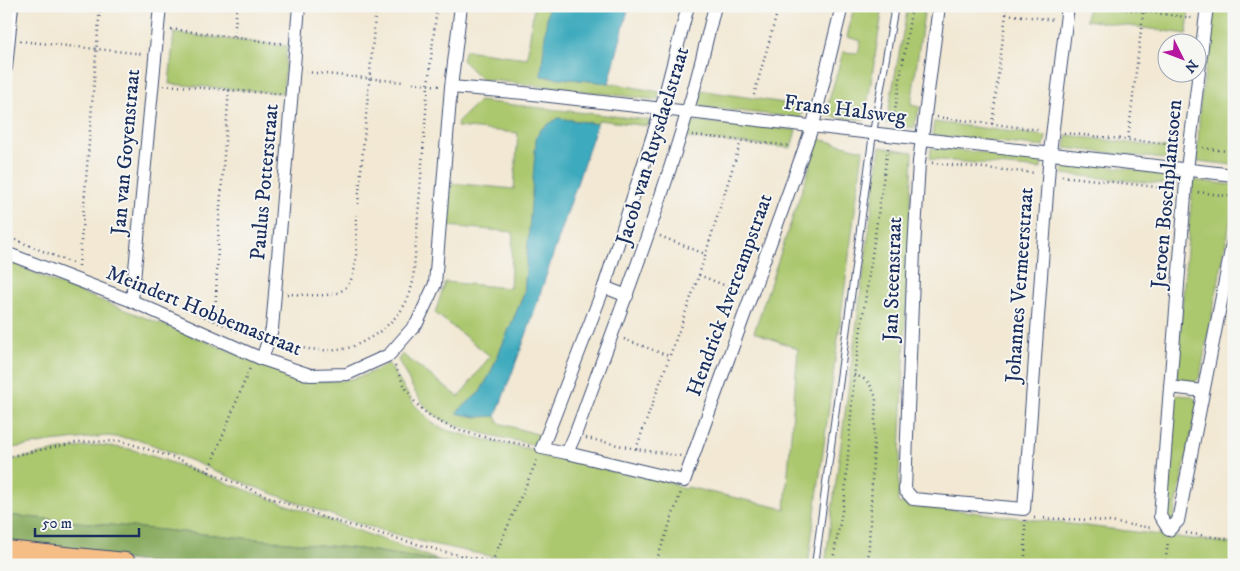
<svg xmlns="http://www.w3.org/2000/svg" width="1240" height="571" font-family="'IM FELL DW Pica',serif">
<rect width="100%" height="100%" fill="#f6f6f2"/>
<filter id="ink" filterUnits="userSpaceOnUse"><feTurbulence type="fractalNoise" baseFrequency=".02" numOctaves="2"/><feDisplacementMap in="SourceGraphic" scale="10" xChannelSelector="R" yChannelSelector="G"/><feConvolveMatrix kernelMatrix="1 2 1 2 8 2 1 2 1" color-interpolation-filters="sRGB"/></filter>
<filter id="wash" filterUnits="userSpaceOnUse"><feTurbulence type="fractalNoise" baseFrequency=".0096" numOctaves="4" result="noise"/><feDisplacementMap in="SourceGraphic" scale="20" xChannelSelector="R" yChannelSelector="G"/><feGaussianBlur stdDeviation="1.12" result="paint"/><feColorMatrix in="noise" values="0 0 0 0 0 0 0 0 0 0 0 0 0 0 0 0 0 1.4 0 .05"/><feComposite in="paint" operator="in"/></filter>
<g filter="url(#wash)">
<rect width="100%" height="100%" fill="#f2e8d3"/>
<g fill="#acc86e" stroke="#647c66">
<polygon points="534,6 548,6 542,76 609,83 660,92 657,100 481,79 462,60 465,50 527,58"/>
<polygon points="854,6 883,6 865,120 827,116 825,114 843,52 858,53 861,41 847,37"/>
<polygon points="908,6 925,6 911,105 920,107 914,128 886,123"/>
<polygon points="1088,6 1189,8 1187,34 1086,20"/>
<polygon points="1215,6 1234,6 1234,165 1197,161 1200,105"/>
<polygon points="174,33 287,46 283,93 169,84"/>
<polygon points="700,90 804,106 800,118 702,107 696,101"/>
<path d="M479 101 649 120 648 126 599 120 597 124 558 118 540 130 524 294 490 374 480 392 456 413 477 417 496 416 499 423 540 435 535 445C507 438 452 430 431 412 416 399 408 378 398 360L402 354 459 397 490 356 435 313 445 282 510 288 513 232 447 226 451 183 514 189 518 133 457 127 458 121Z"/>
<polygon points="691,121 796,130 791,148 685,138"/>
<polygon points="934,122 1046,136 1044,147 932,135"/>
<polygon points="1067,135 1176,149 1174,160 1065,148"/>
<path d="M819 139 863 150 808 565H532L423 542 340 518 252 486 141 440 107 436 50 442 6 449V268L12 262 51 281 302 379C333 384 361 381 388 363L414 404 434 424 446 430 498 443 537 450 545 457 574 461 614 472 659 478 685 489 688 487 785 509 798 349 754 332Z"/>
<polygon points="880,147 913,152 898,503 1234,544 1234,565 825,565"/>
<polygon points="931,148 1042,158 1041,169 930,159"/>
<polygon points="1063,161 1175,174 1175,185 1062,174"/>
<polygon points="1193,180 1234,185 1234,202 1200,376 1195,383 1182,383 1176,375"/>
<polygon points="1178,395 1191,396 1198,402 1173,521 1167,520 1165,513 1172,400"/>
<polygon points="99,445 130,449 164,460 441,561 360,549 6,515 6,461 62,450"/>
</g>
<polygon fill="#89ac61" stroke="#526e60" points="6,515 360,549 464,565 171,565 6,546"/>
<g fill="#3eaabd" stroke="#2c6c8e">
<polygon points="548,6 629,6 609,83 541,76"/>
<polygon points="558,118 597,124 528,330 496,416 477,417 456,413 480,392 490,374 524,294 536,139 540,130"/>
</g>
</g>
<g filter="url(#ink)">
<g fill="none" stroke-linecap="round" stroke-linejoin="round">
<defs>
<polyline id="lane" points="815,565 873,133 895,6"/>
<g id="street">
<path d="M688 6 661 110 604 287 542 448 567 453 575 435C614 328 655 222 687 113 698 78 706 42 715 6"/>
<polyline points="939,6 919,162 914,250 905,490 913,499 1024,509 1050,152 1068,6"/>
<polyline points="1207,6 1187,169 1160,516 1169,530 1178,521 1234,235"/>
<polyline points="6,68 12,6"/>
<polyline points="451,87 524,93 1234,175"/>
<polyline points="6,253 132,301 262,359 310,375 347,374 389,355 417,323 435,284 451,87 461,6"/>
<polyline points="604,287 627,296"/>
<polyline points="132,301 160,6"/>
<polyline points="262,359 272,329 299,6"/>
<polyline points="1170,387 1203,391"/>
<polyline points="567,453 684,481 813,125 842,6"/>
</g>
<polyline id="highway" points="6,553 125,565"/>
</defs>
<use href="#lane" stroke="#3b4b70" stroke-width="8"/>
<use href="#street" stroke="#3b4b70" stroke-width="14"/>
<use href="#highway" stroke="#3b4b70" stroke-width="26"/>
<g stroke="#3b4b70" stroke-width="2.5" stroke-dasharray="1 4" stroke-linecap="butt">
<polyline points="1101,6 1193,18"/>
<polyline points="1006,14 1054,20"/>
<polyline points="171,29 284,44"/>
<polyline points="234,36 237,6"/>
<polyline points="20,41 144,54"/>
<polyline points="306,72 404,82"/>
<polyline points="413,83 440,86"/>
<polyline points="164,85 280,94"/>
<polyline points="754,95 779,6"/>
<polyline points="937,117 1041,130"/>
<polyline points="893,123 912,6"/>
<polyline points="992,124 1007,6"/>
<polyline points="1064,133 1178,145"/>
<polyline points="692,135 791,146"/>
<polyline points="1128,138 1144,6"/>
<polyline points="1203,148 1234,152"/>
<polyline points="932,163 1036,173"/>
<polyline points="1062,176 1173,189"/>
<polyline points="1198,192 1234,197"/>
<polyline points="358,204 376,6"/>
<polyline points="6,236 72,263"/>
<polyline points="660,236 705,254"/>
<polyline points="79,266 100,6"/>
<polyline points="699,275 741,292"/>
<path d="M287 294C301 294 319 297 333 294 364 288 355 238 356 215"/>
<polyline points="186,309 257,339"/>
<polyline points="215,321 219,221 229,90"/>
<polyline points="624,339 669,356"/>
<path d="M279 345C301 347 327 354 348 348 370 341 397 322 407 300 410 295 411 288 413 282L428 85 437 6"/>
<path d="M395 366C402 381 410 400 424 411 452 435 494 438 529 446"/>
<path d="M854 375C868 379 871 384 876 398L868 565"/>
<polyline points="586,438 636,449 681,456"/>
<polyline points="636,449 698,278 741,141"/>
<polyline points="6,457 80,442 122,441 183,461 274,499 328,519 445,552 505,565"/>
<polyline points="208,472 250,368"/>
<polyline points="1034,518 1095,520 1153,528"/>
<polyline points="1025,520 1025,565"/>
<polyline points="1186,533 1234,540"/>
<polyline points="492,562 537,460"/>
<polyline points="655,565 681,492"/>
<polyline points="832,565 845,495 854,375 888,148"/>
<polyline points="1165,565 1168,542"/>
</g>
<use href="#lane" stroke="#fff" stroke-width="6"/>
<use href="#street" stroke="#fff" stroke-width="12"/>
<use href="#highway" stroke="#f5be86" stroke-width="24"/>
</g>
</g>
<g text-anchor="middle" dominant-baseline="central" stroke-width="4" stroke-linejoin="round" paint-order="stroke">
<g font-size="21" fill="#1b2f5e" stroke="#f6f6f2">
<text transform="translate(845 110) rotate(7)">Frans Halsweg</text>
<text transform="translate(653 146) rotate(-73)">Jacob van Ruysdaelstraat</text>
<text transform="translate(126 152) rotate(-85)">Jan van Goyenstraat</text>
<text transform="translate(265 182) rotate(-85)">Paulus Potterstraat</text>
<text transform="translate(1167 194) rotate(-85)">Jeroen Boschplantsoen</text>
<text transform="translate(893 279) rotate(-88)">Jan Steenstraat</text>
<text transform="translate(1020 285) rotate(-86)">Johannes Vermeerstraat</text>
<text transform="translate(730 295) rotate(-70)">Hendrick Avercampstraat</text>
<text transform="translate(204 311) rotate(22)">Meindert Hobbemastraat</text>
</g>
</g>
<rect width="1240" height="571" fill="none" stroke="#f6f6f2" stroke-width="25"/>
<g transform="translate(1182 58) rotate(132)"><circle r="24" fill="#f6f6f2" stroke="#9ea6b7"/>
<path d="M0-4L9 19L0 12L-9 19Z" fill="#b5179e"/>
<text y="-8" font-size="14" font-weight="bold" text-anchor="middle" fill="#1b2f5e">N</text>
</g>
<path d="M35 528v8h104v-8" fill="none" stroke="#1b2f5e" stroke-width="2.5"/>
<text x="42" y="528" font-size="15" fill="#1b2f5e" stroke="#f6f6f2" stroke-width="4" paint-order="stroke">50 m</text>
</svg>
